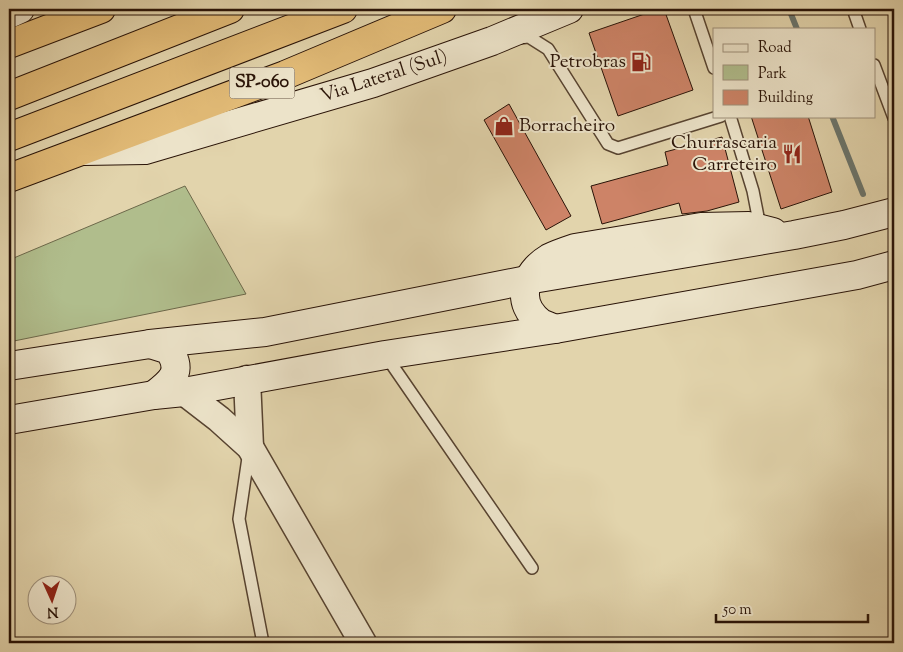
<svg xmlns="http://www.w3.org/2000/svg" width="903" height="652" font-family="'Sorts Mill Goudy',serif">
<rect width="100%" height="100%" fill="#e2d4ac"/>
<filter id="stains"><feTurbulence type="fractalNoise" baseFrequency=".004" numOctaves="4"/><feColorMatrix values="0 0 0 0 .2 0 0 0 0 .09 0 0 0 0 .02 0 0 0 .5 -.17"/></filter>
<radialGradient id="worn" r=".72"><stop offset=".6" stop-color="#630" stop-opacity="0"/><stop offset="1" stop-color="#630" stop-opacity=".3"/></radialGradient>
<polygon fill="#b0bd8c" stroke="#6c684a" points="185,186 246,294 9,342 9,260"/>
<g fill="none" stroke-linecap="round" stroke-linejoin="round">
<g stroke="#6a756d" stroke-width="6">
<polyline points="789,9 797,29"/>
<polyline points="832,116 863,194"/>
</g>
</g>
<g fill="#cd8367" stroke="#291307">
<polygon points="659,9 664,9 693,90 618,116 589,33"/>
<polygon points="509,104 571,216 546,230 484,120"/>
<polygon points="751,116 808,116 832,192 781,209"/>
<polygon points="722,137 739,202 707,211 682,214 679,203 602,224 591,186 668,165 665,152"/>
</g>
<g fill="none" stroke-linecap="round" stroke-linejoin="round">
<defs>
<g id="service">
<polyline points="694,9 714,68"/>
<polyline points="853,9 860,29"/>
<polyline points="518,38 529,37 548,49 608,144 618,148 721,116"/>
<polyline points="874,65 894,118"/>
<polyline points="730,116 753,191 760,227"/>
<polyline points="386,356 532,568"/>
<polyline points="249,451 239,519 263,643"/>
</g>
<g id="tertiary">
<polyline points="247,379 250,447"/>
<polyline points="184,392 219,419 250,447 363,643"/>
</g>
<g id="secondary">
<polyline points="9,14 20,9"/>
<polyline points="84,151 145,150 373,83 492,41 569,9"/>
<path d="M555 329C551 327 545 325 541 323 514 303 524 273 549 258 557 254 566 251 575 248L701 227 749 226 773 232"/>
<path d="M150 344 169 350C184 372 171 382 154 395"/>
<polyline points="9,366 150,344 265,332 527,280 794,235 844,225 894,212"/>
<polyline points="9,420 154,395 184,392 385,355 555,329 857,275 894,265"/>
</g>
<g id="motorway">
<polyline points="9,44 101,9"/>
<polyline points="9,96 230,9"/>
<polyline points="9,137 343,9"/>
<polyline points="9,178 285,75 442,9"/>
</g>
</defs>
<use href="#service" stroke="#574330" stroke-width="14"/>
<use href="#tertiary" stroke="#574330" stroke-width="29"/>
<use href="#secondary" stroke="#291307" stroke-width="30"/>
<use href="#motorway" stroke="#291307" stroke-width="30"/>
<use href="#service" stroke="#ece3c9" stroke-width="11"/>
<use href="#tertiary" stroke="#ece3c9" stroke-width="26"/>
<use href="#secondary" stroke="#ece3c9" stroke-width="28"/>
<use href="#motorway" stroke="#e1ba76" stroke-width="28"/>
</g>
<defs>
<symbol id="fuel-bare" viewBox="-9 -9 18 18"><path d="M-5.5-6h7V0h2V4h1.3V-2.5L3-4.5l.8-.8L6-3V5H2.5V1h-1V6h-7ZM-4.2-4.7v3.2H.2V-4.7Z" fill="#8f2418" stroke="#ece3c9" stroke-width="2.5" paint-order="stroke"/></symbol>
<symbol id="shop-bare" viewBox="-9 -9 18 18"><path d="M-5-2.5h2.3a2.7 3.5 0 0 1 5.4 0H5L5.5 6h-11ZM-1.5-2.5h3a1.5 2.3 0 0 0-3 0Z" fill="#8f2418" stroke="#ece3c9" stroke-width="2.5" paint-order="stroke"/></symbol>
<symbol id="restaurant-bare" viewBox="-9 -9 18 18"><path d="M-5-6h1v4h1v-4h1v4h1v-4h1v5L-1.5 .5V6h-2V.5L-5-1ZM5-6V6H3V1.5H1.5Q1.5-4 5-6Z" fill="#8f2418" stroke="#ece3c9" stroke-width="2.5" paint-order="stroke"/></symbol>
</defs>
<g fill-rule="evenodd">
<use href="#fuel-bare" x="627" y="48" width="28" height="28"/>
<use href="#shop-bare" x="490" y="112" width="28" height="28"/>
<use href="#restaurant-bare" x="778" y="140" width="28" height="28"/>
</g>
<g text-anchor="middle" dominant-baseline="central" stroke-width="4" stroke-linejoin="round" paint-order="stroke">
<rect fill="#ece3c9" stroke="#645141" stroke-width="1" x="229.5" y="67.5" width="65" height="31" rx="4"/>
<g font-size="18" font-weight="bold" fill="#291307">
<text x="262" y="83">SP-060</text>
</g>
<g font-size="19" fill="#291307" stroke="#ece3c9" text-anchor="end">
<text x="626" y="62">Petrobras</text>
<text x="519" y="126" text-anchor="start">Borracheiro</text>
<text x="777" y="143">Churrascaria<tspan x="777" dy="22">Carreteiro</tspan></text>
</g>
<g font-size="19" fill="#291307" stroke="#ece3c9">
<text transform="translate(384 77) rotate(-18)">Via Lateral (Sul)</text>
</g>
</g>
<rect width="903" height="652" fill="none" stroke="#e2d4ac" stroke-width="30"/>
<rect x="10" y="10" width="883" height="632" fill="none" stroke="#291307" stroke-width="2.5"/>
<rect x="15" y="15" width="873" height="622" fill="none" stroke="#291307"/>
<rect x="713" y="28" width="162" height="90" fill="#ece3c9" stroke="#9e907b"/>
<rect x="723" y="44" width="25" height="8" fill="#ece3c9" stroke="#9e907b"/>
<text x="758" y="52" font-size="15" fill="#291307">Road</text>
<rect x="723" y="65" width="25" height="15" fill="#b0bd8c" stroke="#9e907b"/>
<text x="758" y="78" font-size="15" fill="#291307">Park</text>
<rect x="723" y="90" width="25" height="15" fill="#cd8367" stroke="#9e907b"/>
<text x="758" y="102" font-size="15" fill="#291307">Building</text>
<g transform="translate(52 600) rotate(177)"><circle r="24" fill="#ece3c9" stroke="#9e907b"/>
<path d="M0-4L9 19L0 12L-9 19Z" fill="#8f2418"/>
<text y="-8" font-size="14" font-weight="bold" text-anchor="middle" fill="#291307">N</text>
</g>
<path d="M716 614v8h152v-8" fill="none" stroke="#291307" stroke-width="2.5"/>
<text x="723" y="614" font-size="15" fill="#291307" stroke="#ece3c9" stroke-width="4" paint-order="stroke">50 m</text>
<rect width="100%" height="100%" filter="url(#stains)"/>
<rect width="100%" height="100%" fill="url(#worn)"/>
</svg>
